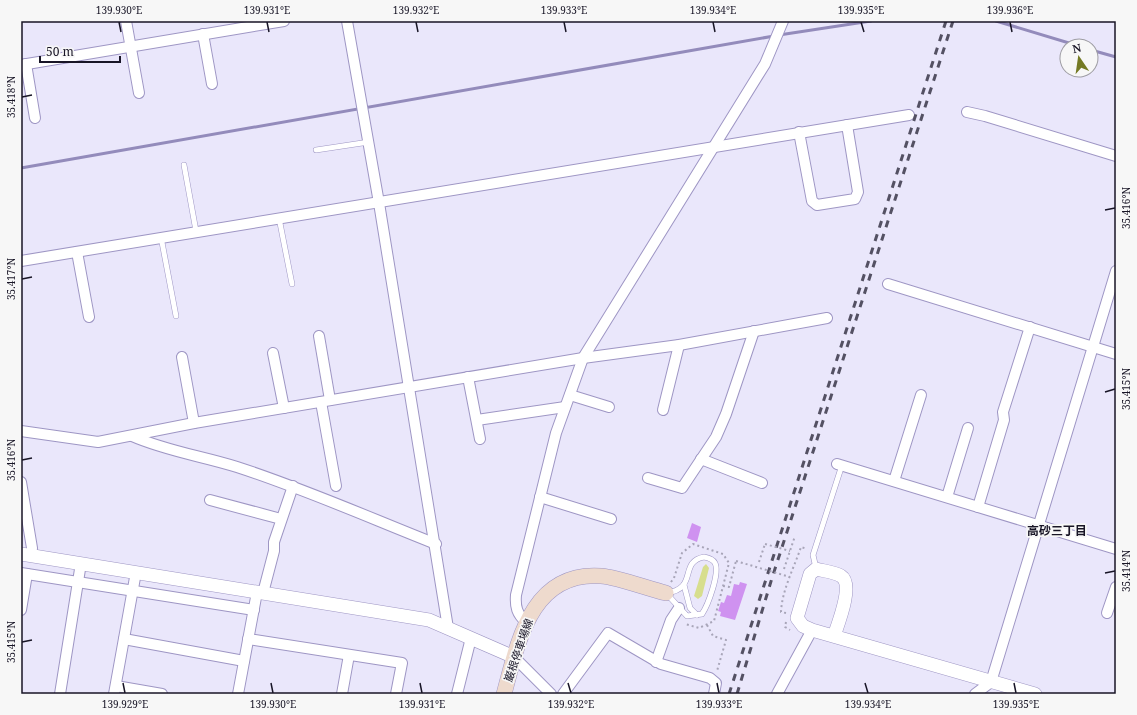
<svg xmlns="http://www.w3.org/2000/svg" width="1137" height="715" font-family="'Noto Serif','Noto Sans JP',serif">
<rect width="100%" height="100%" fill="#eae7fb"/>
<polygon fill="#d7de8e" points="706,564 709,568 702,596 698,599 694,596 703,567"/>
<g fill="none" stroke-linecap="round" stroke-linejoin="round">
<g stroke="#938bbb" stroke-width="3">
<polyline points="996,21 1079,46"/>
<polyline points="779,35 871,21"/>
<polyline points="1091,50 1116,57"/>
<polyline points="21,168 774,36"/>
</g>
</g>
<g fill="#cf92f0">
<polygon points="692,523 701,527 697,542 687,538"/>
<polygon points="740,582 747,584 735,620 720,616 721,612 718,611 721,602 724,603 727,595 731,596 734,584 739,585"/>
</g>
<g fill="none" stroke-linecap="round" stroke-linejoin="round">
<defs>
<g id="service">
<polyline points="316,150 369,142"/>
<polyline points="184,165 196,231"/>
<polyline points="279,218 292,284"/>
<polyline points="161,237 176,316"/>
<path d="M704 557C709 558 713 559 715 563 720 573 708 605 702 614L687 616 666 593C699 589 678 562 704 557Z"/>
<polyline points="816,568 813,555 842,465"/>
<polyline points="684,585 690,608 697,615"/>
</g>
<g id="minor">
<polyline points="126,21 139,93"/>
<polyline points="347,21 379,203 448,628"/>
<polyline points="203,34 212,84"/>
<polyline points="26,64 35,118"/>
<polyline points="21,65 284,21"/>
<polyline points="967,112 985,116 1116,156"/>
<polyline points="799,132 812,201 817,205 855,199 858,192 847,125"/>
<polyline points="77,252 89,317"/>
<polyline points="21,261 909,115"/>
<polyline points="888,284 1116,354"/>
<polyline points="319,336 330,400"/>
<polyline points="273,353 284,408"/>
<polyline points="182,357 194,423"/>
<polyline points="468,377 480,439"/>
<polyline points="570,395 609,407"/>
<polyline points="321,402 336,486"/>
<polyline points="663,410 679,345"/>
<polyline points="477,420 565,407"/>
<polyline points="21,431 98,442 194,423 583,358 679,345 827,318"/>
<path d="M132 436C166 451 202 456 237 467 305 489 370 518 436 544"/>
<polyline points="701,459 762,483"/>
<polyline points="837,464 1116,549"/>
<polyline points="648,478 682,488 716,437 726,414 754,331"/>
<polyline points="894,481 921,395"/>
<polyline points="21,482 32,548 31,555"/>
<polyline points="540,497 611,519"/>
<polyline points="947,497 968,428"/>
<polyline points="210,500 281,519"/>
<polyline points="978,507 1004,420 1003,412 1030,327"/>
<polyline points="21,573 254,610"/>
<polyline points="263,593 274,551 274,542 293,486"/>
<polyline points="21,610 27,574"/>
<polyline points="1107,613 1116,587"/>
<path d="M526 622C517 614 515 607 516 595L556 433 583 358 765 64 783 21"/>
<polyline points="124,639 244,661"/>
<polyline points="248,639 402,663 396,694"/>
<polyline points="514,657 551,694"/>
<polyline points="656,662 671,620 679,608"/>
<polyline points="116,686 162,694"/>
<polyline points="60,694 81,563"/>
<polyline points="114,694 136,572"/>
<polyline points="238,694 257,592"/>
<polyline points="342,694 349,655"/>
<polyline points="457,694 471,638"/>
<polyline points="563,694 608,633 661,664 710,678 716,683 714,694"/>
<polyline points="777,694 812,630"/>
<polyline points="975,694 991,682 1116,271"/>
</g>
<g id="tertiary">
<polyline points="21,554 429,620 514,657"/>
<path d="M834 636C838 624 854 584 841 576 835 572 823 571 816 569L810 574 797 618 803 626 812 630 1035 694"/>
</g>
<path id="secondary" d="M504 694C518 642 531 571 601 576 617 577 649 589 666 593"/>
</defs>
<use href="#service" stroke="#9e96c4" stroke-width="6"/>
<use href="#minor" stroke="#9e96c4" stroke-width="12"/>
<use href="#tertiary" stroke="#9e96c4" stroke-width="14"/>
<use href="#secondary" stroke="#9e96c4" stroke-width="16"/>
<g stroke="#a8a5b8" stroke-width="2" stroke-dasharray="2 3" stroke-linecap="butt">
<polyline points="759,562 765,544"/>
<polyline points="784,569 795,536"/>
<polyline points="671,582 674,578 682,553 693,544 723,554 729,563 714,621 699,628 685,624"/>
<polyline points="723,586 729,587 736,561"/>
<path d="M786 613 781 612C782 590 794 568 801 547L807 549"/>
<polyline points="786,622 785,627 790,630"/>
<polyline points="707,625 713,636 726,640 717,671"/>
</g>
<use href="#service" stroke="#fff" stroke-width="5"/>
<use href="#minor" stroke="#fff" stroke-width="10"/>
<use href="#tertiary" stroke="#fff" stroke-width="13"/>
<use href="#secondary" stroke="#eedacd" stroke-width="15"/>
<g stroke="#545163" stroke-width="3" stroke-dasharray="7 7" stroke-linecap="butt">
<polyline points="729,694 946,21"/>
<polyline points="737,694 772,578 953,21"/>
</g>
<g stroke="#a8a5b8" stroke-width="2" stroke-dasharray="2 3" stroke-linecap="butt">
<polyline points="765,544 790,551"/>
<polyline points="736,561 790,577"/>
</g>
</g>
<path fill="none" stroke="#181526" stroke-width="1.5" d="M119 22 121 32M267 22 269 32M416 22 418 32M564 22 566 32M713 22 715 32M861 22 864 32M1010 22 1012 32M22 97 32 95M1105 210 1115 208M22 279 32 277M1105 392 1115 389M22 460 32 458M1105 573 1115 571M22 642 32 640M123 683 125 693M271 683 273 693M420 683 422 693M568 683 571 693M717 683 719 693M865 683 868 693M1014 683 1016 693"/>
<g text-anchor="middle" dominant-baseline="central" stroke-width="3.5" stroke-linejoin="round" paint-order="stroke">
<g font-size="11" fill="#181526" stroke="#f7f7f7">
<text transform="translate(518 650) rotate(-71)">巌根停車場線</text>
</g>
<g font-size="12" font-weight="bold" fill="#181526" stroke="#f7f7f7">
<text x="1057" y="530">高砂三丁目</text>
</g>
</g>
<rect width="1137" height="715" fill="none" stroke="#f7f7f7" stroke-width="44"/>
<g transform="translate(1079 58) rotate(347)"><circle r="19" fill="#f7f7f7" stroke="#9e9da3"/>
<path d="M0-3L7 15L0 10L-7 15Z" fill="#747a23"/>
<text y="-6" font-size="11" font-weight="bold" text-anchor="middle" fill="#181526">N</text>
</g>
<path d="M40 56v6h80v-6" fill="none" stroke="#181526" stroke-width="2"/>
<text x="46" y="56" font-size="12" fill="#181526" stroke="#f7f7f7" stroke-width="3" paint-order="stroke">50 m</text>
<rect x="22" y="22" width="1093" height="671" fill="none" stroke="#181526" stroke-width="1.5"/>
<g font-size="10" text-anchor="middle" fill="#181526">
<text x="119" y="14">139.930°E</text>
<text x="267" y="14">139.931°E</text>
<text x="416" y="14">139.932°E</text>
<text x="564" y="14">139.933°E</text>
<text x="713" y="14">139.934°E</text>
<text x="861" y="14">139.935°E</text>
<text x="1010" y="14">139.936°E</text>
<text transform="translate(11 97) rotate(-90)" y="4">35.418°N</text>
<text transform="translate(1126 208) rotate(-90)" y="4">35.416°N</text>
<text transform="translate(11 279) rotate(-90)" y="4">35.417°N</text>
<text transform="translate(1126 389) rotate(-90)" y="4">35.415°N</text>
<text transform="translate(11 460) rotate(-90)" y="4">35.416°N</text>
<text transform="translate(1126 571) rotate(-90)" y="4">35.414°N</text>
<text transform="translate(11 642) rotate(-90)" y="4">35.415°N</text>
<text x="125" y="708">139.929°E</text>
<text x="273" y="708">139.930°E</text>
<text x="422" y="708">139.931°E</text>
<text x="571" y="708">139.932°E</text>
<text x="719" y="708">139.933°E</text>
<text x="868" y="708">139.934°E</text>
<text x="1016" y="708">139.935°E</text>
</g>
</svg>
